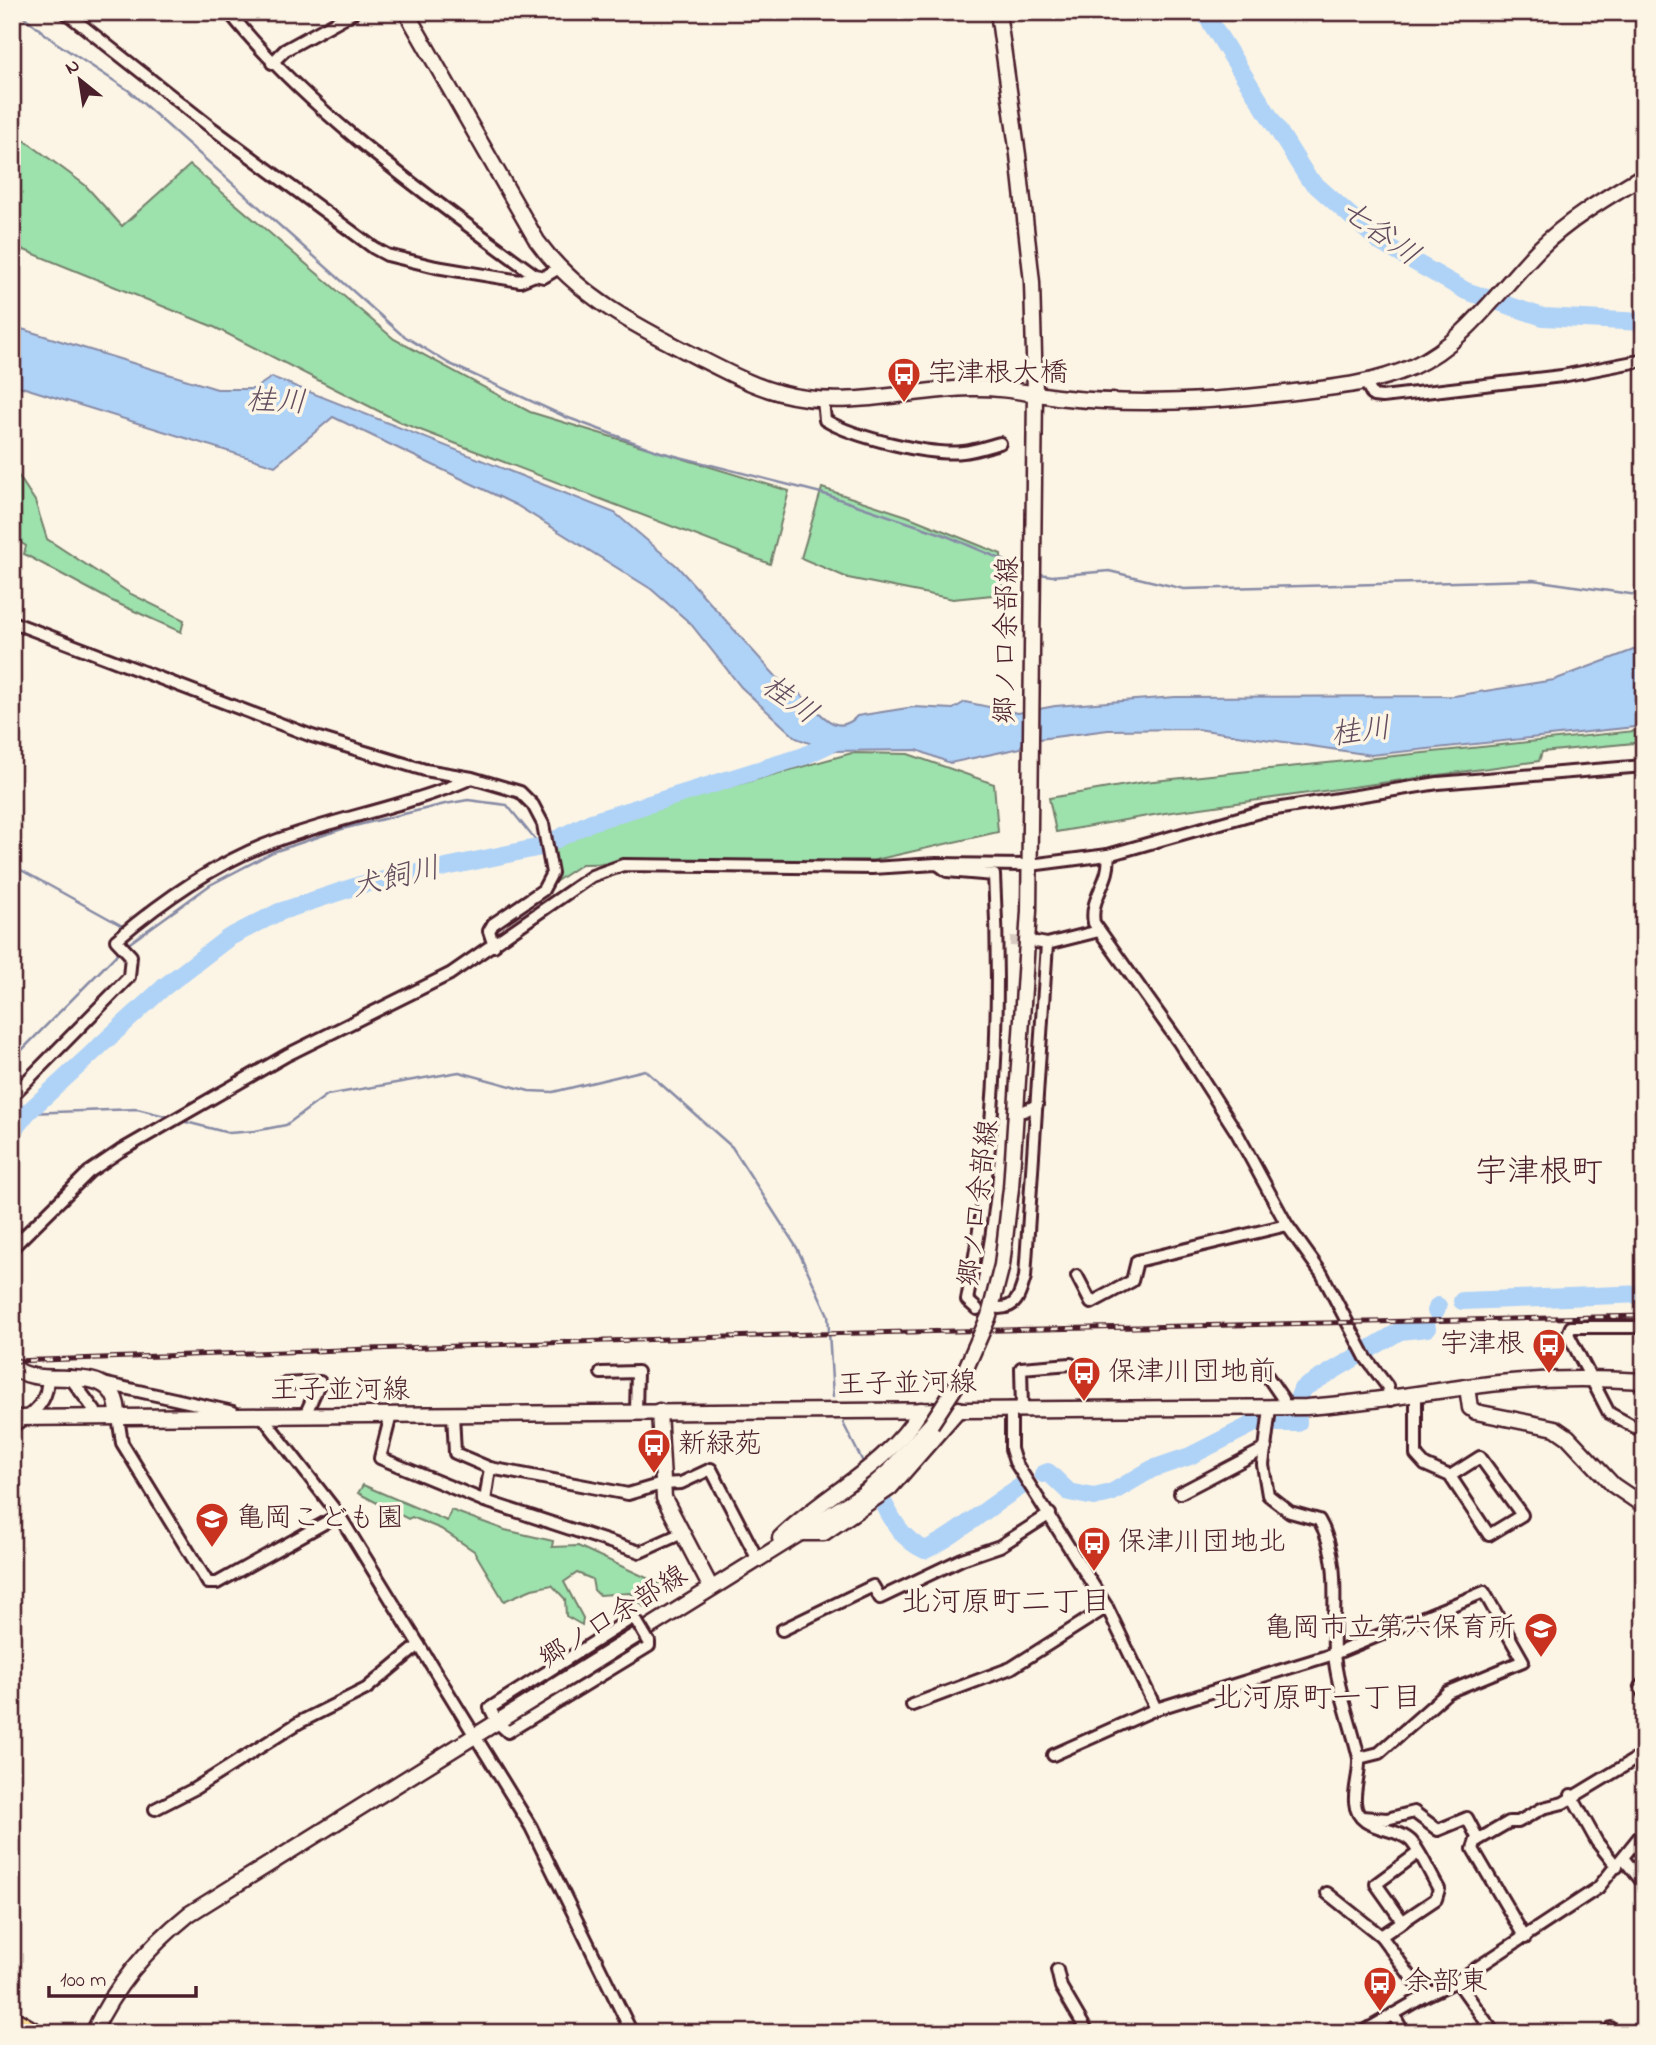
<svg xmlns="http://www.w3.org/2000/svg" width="1656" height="2045" font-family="'Indie Flower','Klee One',sans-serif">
<rect width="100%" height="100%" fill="#fcf5e5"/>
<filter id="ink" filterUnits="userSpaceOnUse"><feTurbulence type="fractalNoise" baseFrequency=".0143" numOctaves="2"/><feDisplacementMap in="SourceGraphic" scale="14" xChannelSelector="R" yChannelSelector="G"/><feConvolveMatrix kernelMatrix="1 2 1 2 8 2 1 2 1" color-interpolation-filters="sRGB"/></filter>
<g filter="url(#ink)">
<g fill="#9de1ad" stroke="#74806c" stroke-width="2">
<polygon points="12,131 85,185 122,226 190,165 394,339 530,412 789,491 770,564 402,423 214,327 12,245"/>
<polygon points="12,466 35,501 47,539 131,594 184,620 181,632 110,600 24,554 26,546 12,537"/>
<polygon points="822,488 907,516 1001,554 1002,594 953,599 848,578 801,558"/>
<polygon points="1644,730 1644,742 1542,752 1539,761 1165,813 1056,832 1049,798 1144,782"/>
<polygon points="852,753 908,754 994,784 998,832 875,860 582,864 555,882 555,849 579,833 700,795"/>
<polygon points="363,1485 447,1521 451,1510 505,1530 553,1541 552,1547 578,1546 662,1585 652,1607 644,1607 631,1593 599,1595 594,1590 592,1579 577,1573 564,1582 583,1618 582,1625 566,1616 565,1599 552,1585 532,1589 504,1601 474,1551 441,1529 412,1517 408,1519 358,1493"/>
</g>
<path fill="#afd2f7" stroke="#878aa5" stroke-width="2" d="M12 326 217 389H254L272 377 615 513 677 566 781 682C788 686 795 690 801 695 817 708 835 740 857 716L914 707 953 709 965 702 1018 713 1055 706 1175 697 1454 696 1554 680 1644 646V726L1371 755 1197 729 1108 730 1024 741 1020 748 950 763 917 750 830 751 796 738 741 687 690 623 651 589 516 505 333 417 275 466 12 384Z"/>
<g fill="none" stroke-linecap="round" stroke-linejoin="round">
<g stroke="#878aa5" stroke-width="2.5">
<polyline points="18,12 55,42 128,90 401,334 448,363 566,417 660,452 821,493 942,534 1027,570"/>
<polyline points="1040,574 1052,576 1109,571 1184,589 1533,580 1644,596"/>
<polyline points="12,865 126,928"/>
<polyline points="127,945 210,885 273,852 342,829 445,804 468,800 507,805 541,847"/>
<polyline points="12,1060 122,949"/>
<polyline points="27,1113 137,1109 169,1117"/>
<polyline points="182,1121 229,1133 255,1131 286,1125 327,1095 459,1072 529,1091 553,1092 645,1070 732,1147 797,1248 828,1315 833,1397"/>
<polyline points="843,1423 863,1462"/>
</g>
<g stroke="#afd2f7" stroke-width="18">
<polyline points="1204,12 1308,178 1381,243 1466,291 1543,317 1644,322"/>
<polyline points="12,1132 27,1113 164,987 228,938 279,912 360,885 541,847 591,822 804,756 842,738"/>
<polyline points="1462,1301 1644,1294"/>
<polyline points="1436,1311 1438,1306"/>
<polyline points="1277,1423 1298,1423 1297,1402 1302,1389 1400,1331 1427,1328"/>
<polyline points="1043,1474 1048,1472 1069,1492 1094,1497 1111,1493 1152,1469 1190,1456 1259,1421"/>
<path d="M883 1502C894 1523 903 1540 925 1550 959 1534 987 1507 1020 1487"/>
</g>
<polyline stroke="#d8cac0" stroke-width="10" stroke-dasharray="10 5" stroke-linecap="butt" points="1010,941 1033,942"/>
<defs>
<g id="street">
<polyline points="65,12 212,128 374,248 387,255 436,267 520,281 535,275"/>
<path d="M229 12C310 114 431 198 535 275L544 277 559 268"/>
<polyline points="272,63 285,50 354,12"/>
<polyline points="1366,383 1373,396 1382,397 1562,376 1644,360"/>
<path d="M823 400 825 420C853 437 930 456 963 452 975 451 988 446 1000 443"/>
<polyline points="12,622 312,736 425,770 472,778 520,792 533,805 543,824 552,873 543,890 493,924 489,931 494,946"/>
<path d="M1108 855C1112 881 1089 897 1094 923L1178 1041 1237 1133 1287 1225 1322 1274 1366 1358 1387 1386 1391 1400"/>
<path d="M939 865 947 871 994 875C1002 1013 994 1164 967 1300L977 1309"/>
<polyline points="1036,942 1047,944 1099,931"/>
<path d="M12 1096 129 977 131 956 116 940C163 900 217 862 275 841 340 817 408 806 470 779"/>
<polyline points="1024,1111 1037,1105"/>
<polyline points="12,1248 89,1172 120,1151 287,1055 450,974 592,876 623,865 872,868 936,864 1030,865 1108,855 1263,811 1438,783 1644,766"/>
<polyline points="1077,1276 1091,1303 1132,1281 1137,1261 1287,1225"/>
<path d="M999 1308C1018 1308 1020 1293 1025 1277L1047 944"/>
<polyline points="1644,1327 1571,1327 1568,1334 1609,1413 1644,1432"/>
<polyline points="1259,1364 1283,1399 1282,1408"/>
<polyline points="601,1373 637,1372 636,1411"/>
<polyline points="69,1376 95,1411"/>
<polyline points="102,1383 233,1412"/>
<polyline points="284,1384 320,1382 305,1415"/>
<polyline points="1416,1396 1416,1455 1425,1465 1450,1476 1480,1457 1522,1515 1489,1535 1450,1476"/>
<polyline points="1011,1408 1011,1449 1015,1462 1107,1607 1156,1709"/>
<polyline points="1022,1408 1021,1368 1071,1364"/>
<path d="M1270 1408 1263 1465 1268 1495 1290 1512 1319 1520C1342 1560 1332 1608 1334 1652 1336 1685 1352 1726 1359 1758 1360 1773 1354 1788 1355 1802 1357 1833 1395 1825 1411 1841 1422 1854 1430 1874 1439 1889L1436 1899 1381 1936 1425 1996"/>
<polyline points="453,1414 455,1453 490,1468 485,1501 640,1552 680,1534"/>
<polyline points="391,1415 380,1458 485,1501"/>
<polyline points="262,1416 339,1515 531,1827 632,2033"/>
<polyline points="118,1417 122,1443 208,1583 217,1583 339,1515"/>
<path d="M12 1426C33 1415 50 1401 47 1376"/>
<polyline points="490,1468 628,1494 662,1484 681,1483 711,1469 757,1558"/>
<polyline points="1180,1493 1266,1448"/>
<polyline points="637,1622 632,1618 490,1708 497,1722 508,1732 649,1646 649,1642"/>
<polyline points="782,1630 873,1586 880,1598 962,1559 1000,1546 1050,1514"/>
<polyline points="1644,1683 1640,1687 1644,1694"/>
<polyline points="912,1705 1011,1668 1107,1607"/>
<polyline points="1053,1755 1156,1709 1334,1654 1484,1592 1523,1661 1448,1692 1379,1753 1359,1758"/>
<polyline points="1571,1795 1597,1842 1617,1867"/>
<polyline points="155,1809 194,1789 300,1722 366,1689 419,1645"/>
<polyline points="1362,1817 1387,1819 1414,1812 1438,1830 1467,1818 1477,1837 1473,1849 1525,1938"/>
<polyline points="1476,1841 1509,1822 1518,1822 1543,1808 1563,1803 1644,1754"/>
<polyline points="1623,1858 1644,1884"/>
<polyline points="1327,1893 1381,1936"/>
<polyline points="1403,1922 1376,1884 1418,1853"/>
<polyline points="1057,1970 1061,1987 1088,2033"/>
<polyline points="1457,1981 1494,2033"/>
<polyline points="1393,2014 1404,2033"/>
<polyline points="1361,2033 1425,1996 1457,1981 1598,1888 1644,1831"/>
<polyline points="1608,2033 1611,2028"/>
</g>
<g id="secondary">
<path d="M406 12 537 241C577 296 636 326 695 356 723 370 750 385 780 393 843 410 907 390 971 388 1001 387 1028 393 1057 397 1133 406 1209 402 1285 393 1329 388 1371 385 1412 367 1465 343 1499 290 1538 250 1568 220 1607 197 1644 175"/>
<polyline points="989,1316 1002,1265 1011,1188 1029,911 1035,392 1032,282 1018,155 998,12"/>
<path d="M12 1365C37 1395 119 1353 118 1417"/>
<polyline points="1467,1387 1470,1408 1476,1412 1555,1428 1568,1437 1613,1485 1644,1506"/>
<polyline points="659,1411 664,1498 710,1586"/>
<path d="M12 1418 1306 1407C1371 1403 1434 1390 1499 1383 1547 1378 1596 1378 1644 1381"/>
<polyline points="801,1533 824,1533 890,1488 959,1409"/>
<path d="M780 1538C826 1493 887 1467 921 1410"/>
<path d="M93 2033C115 1985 148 1947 189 1914L863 1494 889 1471 931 1424"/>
</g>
<polyline id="highway" points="12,2020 34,2033"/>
</defs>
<use href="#street" stroke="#4a1f2b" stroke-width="16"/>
<use href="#secondary" stroke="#4a1f2b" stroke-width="19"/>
<use href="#highway" stroke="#4a1f2b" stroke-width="24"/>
<use href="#street" stroke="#fcf5e5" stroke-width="10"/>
<use href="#secondary" stroke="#fcf5e5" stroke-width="14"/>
<use href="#highway" stroke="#fedd96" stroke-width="19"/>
<defs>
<polyline id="rail" points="12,1361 816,1334 1644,1316"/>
</defs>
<use href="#rail" stroke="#4a1f2b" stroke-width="5"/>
<use href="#rail" stroke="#fcf5e5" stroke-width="2.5" stroke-dasharray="8" stroke-linecap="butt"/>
<defs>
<polyline id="street-bridge" points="637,1622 649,1642"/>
<polyline id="secondary-bridge" points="931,1424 963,1375 989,1316"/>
</defs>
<use href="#street-bridge" stroke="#4a1f2b" stroke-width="16" stroke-linecap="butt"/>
<use href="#secondary-bridge" stroke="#4a1f2b" stroke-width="19" stroke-linecap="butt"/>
<use href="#street-bridge" stroke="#fcf5e5" stroke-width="10"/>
<use href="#secondary-bridge" stroke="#fcf5e5" stroke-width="14"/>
</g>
</g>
<defs>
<symbol id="bus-pin" viewBox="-11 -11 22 30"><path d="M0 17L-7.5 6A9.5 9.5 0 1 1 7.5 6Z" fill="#c8321e" stroke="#fcf5e5"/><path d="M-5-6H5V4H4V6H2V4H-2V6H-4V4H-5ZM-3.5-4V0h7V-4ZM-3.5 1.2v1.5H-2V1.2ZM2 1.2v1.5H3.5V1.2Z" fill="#fff"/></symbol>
<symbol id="school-pin" viewBox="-11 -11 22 30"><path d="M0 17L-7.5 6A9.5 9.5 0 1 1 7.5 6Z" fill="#c8321e" stroke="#fcf5e5"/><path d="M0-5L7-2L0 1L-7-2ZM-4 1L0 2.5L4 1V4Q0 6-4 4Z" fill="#fff"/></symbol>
</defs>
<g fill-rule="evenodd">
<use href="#bus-pin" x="885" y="355" width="38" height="52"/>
<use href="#bus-pin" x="1530" y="1326" width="38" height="52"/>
<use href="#bus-pin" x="1065" y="1354" width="38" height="52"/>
<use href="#bus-pin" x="635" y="1426" width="38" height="52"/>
<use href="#school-pin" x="193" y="1500" width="38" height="52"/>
<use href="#bus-pin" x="1075" y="1524" width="38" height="52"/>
<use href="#school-pin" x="1522" y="1610" width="38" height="52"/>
<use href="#bus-pin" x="1361" y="1964" width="38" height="52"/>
</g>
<g text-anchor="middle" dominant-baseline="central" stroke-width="7" stroke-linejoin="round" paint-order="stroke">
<g font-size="28" fill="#4a1f2b" stroke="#fcf5e5" text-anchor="start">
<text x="928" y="374">宇津根大橋</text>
<text x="1524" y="1345" text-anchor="end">宇津根</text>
<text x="1108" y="1373">保津川団地前</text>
<text x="678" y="1445">新緑苑</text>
<text x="236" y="1519">亀岡こども園</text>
<text x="1118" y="1543">保津川団地北</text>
<text x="1516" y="1629" text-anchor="end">亀岡市立第六保育所</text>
<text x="1404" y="1983">余部東</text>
</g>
<g font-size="28" fill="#4a1f2b" stroke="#fcf5e5">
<text transform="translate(1008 640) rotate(-89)">郷ノ口余部線</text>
<text transform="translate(980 1203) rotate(-83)">郷ノ口余部線</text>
<text transform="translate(907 1385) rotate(-1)">王子並河線</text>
<text x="340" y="1391">王子並河線</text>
<text transform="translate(614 1618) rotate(-32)">郷ノ口余部線</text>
</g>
<g font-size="30" font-style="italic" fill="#634c5e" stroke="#fcf5e5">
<text transform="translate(1379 234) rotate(36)">七谷川</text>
<text transform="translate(276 403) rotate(3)">桂川</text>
<text transform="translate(789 701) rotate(36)">桂川</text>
<text transform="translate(1361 733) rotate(-7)">桂川</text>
<text transform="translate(396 879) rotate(-13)">犬飼川</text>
</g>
<g font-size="30" fill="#4a1f2b" stroke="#fcf5e5">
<text x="1006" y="1604">北河原町二丁目</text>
<text x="1317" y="1700">北河原町一丁目</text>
</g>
<g font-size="32" fill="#4a1f2b" stroke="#fcf5e5">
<text x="1539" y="1173">宇津根町</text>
</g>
</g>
<rect width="1656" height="2045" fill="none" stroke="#fcf5e5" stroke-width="42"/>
<rect x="21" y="21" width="1614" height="2003" fill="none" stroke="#4a1f2b" stroke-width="2.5" filter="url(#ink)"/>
<g transform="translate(80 80) rotate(330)" stroke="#fcf5e5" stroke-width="5" paint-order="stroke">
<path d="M0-5L12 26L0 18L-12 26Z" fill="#4a1f2b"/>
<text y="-10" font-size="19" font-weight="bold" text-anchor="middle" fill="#4a1f2b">N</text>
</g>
<path d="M49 1986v10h147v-10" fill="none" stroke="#4a1f2b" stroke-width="3.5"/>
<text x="60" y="1986" font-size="21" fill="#4a1f2b" stroke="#fcf5e5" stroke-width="5" paint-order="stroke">100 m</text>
</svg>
